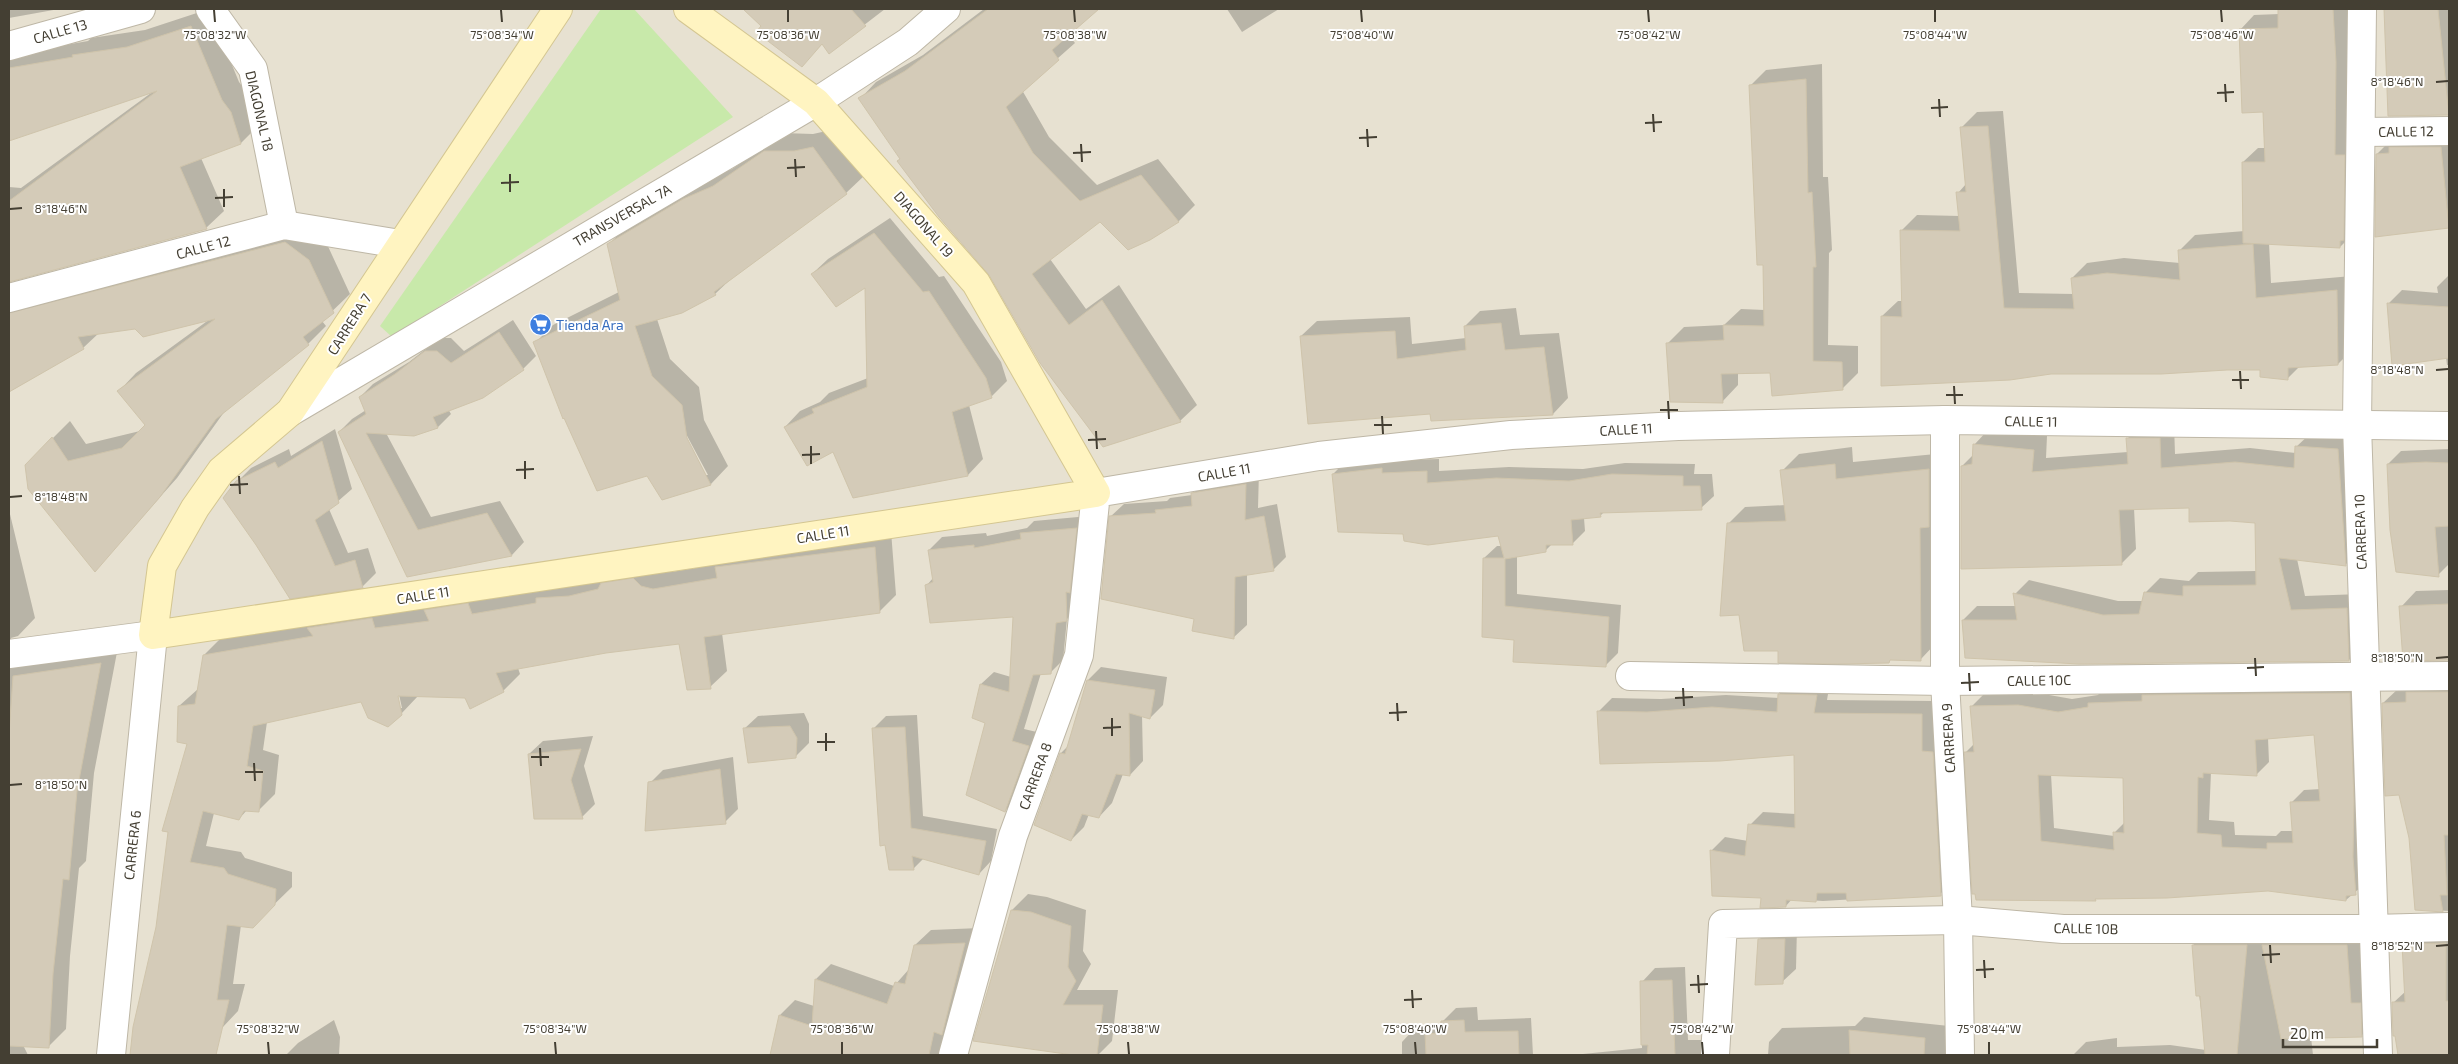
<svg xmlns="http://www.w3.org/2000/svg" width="2458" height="1064" font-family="'Exo 2',sans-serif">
<rect width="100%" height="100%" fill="#f2efe3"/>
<rect fill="#e7e1d1" x="9" y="9" width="2440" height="1046"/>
<polygon fill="#c8e9aa" points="601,9 634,9 733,117 392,337 380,326"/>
<g fill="#0003" fill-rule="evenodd">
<polygon points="9,9 59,9 9,18"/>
<polygon points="209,9 239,82 248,94 258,126 241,143 201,158 224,211 206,228 122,251 9,264 9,187 21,188 151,93 9,129 9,58 19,53 88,41 91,38 145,30"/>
<polygon points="745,9 885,9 829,52 823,43 802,65"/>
<polygon points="984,9 1097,9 1068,34 1075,43 1022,90 1049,137 1097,185 1158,159 1195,205 1178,222 1100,220 1050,259 1086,309 1119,285 1197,405 1180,421 990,274 901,159 860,99 876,82 923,55"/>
<polygon points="1227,9 1279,9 1242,32"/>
<polygon points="2279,9 2348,9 2354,233 2340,247 2269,243 2271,283 2352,276 2353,349 2338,364 2300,366 2287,379 2261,369 1882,316 1898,301 1903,301 1901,231 1917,215 1960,216 1958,193 1966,184 1961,128 1977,112 2003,111 2019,293 2074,294 2072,278 2087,263 2124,258 2180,263 2179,251 2195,235 2245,231 2243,162 2258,148 2266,148 2264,111 2240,30 2254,15 2279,14"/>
<polygon points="2386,9 2449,9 2449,114 2391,115"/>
<polygon points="1822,64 1823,177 1828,177 1832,250 1829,253 1828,345 1858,346 1858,373 1842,389 1771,372 1738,372 1738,385 1722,402 1668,343 1684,327 1724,325 1741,309 1765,310 1764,264 1750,86 1766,70"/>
<path d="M831 130 864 176 846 193 734 276 715 294 657 319 670 359 699 387 704 420 728 466 711 484 663 499 647 474 535 343 553 325 619 292 608 245 626 227 702 181 732 169 783 133 813 134ZM685 432 708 475H705L683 433Z"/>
<polygon points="2449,131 2449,226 2448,227 2377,154 2392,139"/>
<polygon points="890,218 939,277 944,276 1001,362 1007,381 991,397 969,405 983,459 968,475 833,451 785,427 800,411 820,402 829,393 868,378 867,286 812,274 828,259"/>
<polygon points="303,225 326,242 350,294 322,321 326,326 308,344 227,408 177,478 95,570 53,438 70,421 86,444 140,431 147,425 119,391 136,373 210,319 99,333 83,348 9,392 9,299"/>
<polygon points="2449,275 2449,365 2447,365 2446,357 2389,303 2402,290 2438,293 2437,287"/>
<polygon points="1516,308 1520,335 1559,333 1568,398 1553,414 1432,420 1432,412 1301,336 1317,321 1410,317 1412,344 1466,338 1465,326 1480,311"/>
<polygon points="513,320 536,356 523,369 448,409 451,414 438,427 414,434 386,433 431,517 500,501 524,542 512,555 408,575 339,432 352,419 366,410 360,397 373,384 409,362 440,338 451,338 464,351"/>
<polygon points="2142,424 2174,424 2175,454 2250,448 2296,453 2296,447 2311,433 2352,435 2360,551 2345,565 2297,559 2305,596 2361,594 2363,646 2349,660 1963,620 1977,606 2016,606 2015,594 2029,580 2118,601 2144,601 2146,592 2160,578 2189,581 2198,572 2257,571 2257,522 2190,507 2134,508 2136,549 2121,564 1962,466 1974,454 1974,445 1988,430 2047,436 2046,458 2128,452 2128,438"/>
<polygon points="335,429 352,489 329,509 348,553 368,548 376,573 363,586 290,597 237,482 251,468 289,449 291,456"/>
<polygon points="1852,447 1853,462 1946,453 1937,642 1921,659 1891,659 1889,661 1780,649 1728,524 1745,507 1786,505 1782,471 1799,454"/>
<polygon points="2449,449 2449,564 2438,575 2388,464 2401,451"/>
<polygon points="1439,459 1439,471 1509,467 1583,469 1625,463 1695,464 1694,474 1712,474 1714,496 1701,508 1605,511 1600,516 1584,518 1585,531 1572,544 1552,544 1545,551 1517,555 1517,594 1621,605 1618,653 1605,666 1515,639 1484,558 1497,546 1502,546 1499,535 1404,532 1333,474 1345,462"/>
<polygon points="1259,471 1258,508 1277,504 1286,557 1273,570 1247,574 1247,625 1233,638 1195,618 1110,517 1124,504 1167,501 1170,498 1192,495 1206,480"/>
<polygon points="9,510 35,618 18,636 11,638 14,646 118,647 94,773 86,861 79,868 70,956 66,1029 48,1047 23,1045 28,1055 9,1055"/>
<polygon points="1089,516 1079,607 1067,619 1063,660 1050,673 1041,673 1024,729 1041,733 1017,798 1005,811 981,684 994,672 1011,677 1015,616 927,585 933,578 929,550 942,537 986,533 987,536 1027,528 1034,521"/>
<path d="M891 531 896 595 879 612 722 633 727 671 710 687 680 643 606 652 518 668 520 674 503 691 470 708 465 697 418 696 401 714 361 700 267 722 263 750 279 755 275 794 259 810H247L239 819 214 813 206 846 241 852 245 858 292 872V887L252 926 241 925 233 984H245L238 1011 222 1028 209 1025 210 1055H132L134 1026 158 928 188 743 179 706 198 689 204 655 221 638 658 570 671 572 719 564 733 550ZM398 690 402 708H399L395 691Z"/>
<polygon points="2449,590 2449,659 2405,660 2401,607 2416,591"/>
<polygon points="1101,667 1167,677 1163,705 1150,718 1142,715 1143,761 1130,775 1123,774 1112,803 1099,817 1089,814 1084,827 1071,840 1061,753 1068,746 1088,680"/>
<polygon points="2449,676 2449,911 2416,909 2410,838 2383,703 2399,688"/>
<path d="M2363 680 2368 881 2346 900 2268 890 2098 897 2095 900 1977 899 1966 752 1974 744 1971 707 1984 694 2032 692 2072 699 2098 695 2102 690ZM2316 734 2321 789 2304 790 2291 803 2293 831H2281L2276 836 2235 835 2234 822 2209 820 2211 772 2256 775 2269 762 2268 738ZM2051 774 2124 776 2125 822 2114 833V836L2054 828Z"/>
<polygon points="1792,681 1830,682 1827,700 1934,701 1954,881 1940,894 1823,901 1792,899 1786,906 1762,897 1713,895 1712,850 1725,837 1748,841 1750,825 1763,812 1796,814 1795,754 1599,711 1612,698 1661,699 1726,695 1779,698 1779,694"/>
<polygon points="804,713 809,724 809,743 796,756 744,729 758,716"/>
<polygon points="917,715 923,816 997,829 991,861 979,874 924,858 913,869 886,843 873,729 886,716"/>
<polygon points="593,736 584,766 595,804 582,817 529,754 543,741"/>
<polygon points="733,757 738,809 725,822 650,783 663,770"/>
<polygon points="1028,894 1047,897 1086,910 1083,951 1091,964 1077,990 1118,990 1112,1041 1098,1055 1082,1055 975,1040 1012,910"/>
<polygon points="1772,926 1797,926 1796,969 1782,982 1759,940"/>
<polygon points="980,928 942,1055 781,1055 771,1053 780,1015 795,1000 814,1006 816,979 831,964 894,986 910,968 915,945 931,930"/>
<polygon points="2449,928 2449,1055 2399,1055 2393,1003 2406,991 2403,944 2419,929"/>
<polygon points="2207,932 2361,932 2375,1022 2361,1036 2311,1037 2313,1055 2073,1055 2086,1042 2117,1038 2117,1047 2170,1045 2206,1050 2193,945"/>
<polygon points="1685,967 1688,1040 1708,1040 1721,1055 1573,1055 1642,1048 1642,982 1655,968"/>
<polygon points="1477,1007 1478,1020 1531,1018 1533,1055 1402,1055 1402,1042 1415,1028 1442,1029 1442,1022 1456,1008"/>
<polygon points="1864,1017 1949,1026 1949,1055 1768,1055 1769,1042 1782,1028 1855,1026"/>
<polygon points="334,1020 340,1037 339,1055 286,1055 298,1043"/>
</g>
<g fill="#d4cbb8" stroke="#cfc4ab" fill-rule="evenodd">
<polygon points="743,9 851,9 866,26 829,54 822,44 802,67 756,32 761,26"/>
<polygon points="988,9 1099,9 1052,50 1059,60 1006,107 1033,153 1080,201 1141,175 1179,222 1150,240 1128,250 1100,222 1032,274 1069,325 1102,300 1181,422 1103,447 1040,363 989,275 939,217 897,161 900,159 858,98 905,71"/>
<polygon points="2278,9 2333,9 2336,62 2335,155 2345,155 2344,240 2340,241 2340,248 2243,243 2242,162 2265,162 2263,112 2242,113 2239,29 2278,28"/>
<polygon points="2384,9 2438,9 2449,115 2388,116"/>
<polygon points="191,26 222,100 231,112 241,144 180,167 207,229 9,282 9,201 157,91 9,141 9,68 73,57 72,55 127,47"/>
<polygon points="1806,79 1808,193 1812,192 1816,267 1813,267 1813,361 1842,362 1843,390 1772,396 1770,373 1721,374 1723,403 1670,402 1666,343 1724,340 1723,325 1764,326 1763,265 1757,265 1749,85"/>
<polygon points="1988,126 2004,308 2074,309 2071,278 2107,273 2180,280 2178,250 2253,244 2256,298 2337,290 2338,365 2288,368 2288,380 2260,377 2260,370 2227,370 2161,374 2051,374 2010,380 1881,386 1881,316 1902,317 1900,230 1960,231 1956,192 1966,192 1960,127"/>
<polygon points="813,147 847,194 714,292 716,295 682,313 635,326 652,376 682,405 687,438 711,485 662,500 647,476 597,491 564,418 563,419 533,342 620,300 607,244 683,199 713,186 764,151 794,151"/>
<polygon points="2389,147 2441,147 2449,228 2375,237 2376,154 2389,153"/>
<polygon points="874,233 923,292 929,291 986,378 992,398 952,412 968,476 853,498 833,452 807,466 784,427 814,413 812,409 867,387 865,288 836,307 811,274"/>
<polygon points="285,242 309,260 334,313 303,337 309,345 216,419 160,497 95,572 28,489 25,465 52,437 68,461 122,448 145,425 117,391 215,319 143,337 135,329 78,337 84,349 9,392 9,313"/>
<polygon points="2387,303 2449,307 2449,358 2392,366"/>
<polygon points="1501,323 1505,350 1544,347 1553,415 1431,421 1430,414 1308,424 1300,336 1395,331 1397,359 1466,350 1464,326"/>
<polygon points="499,332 524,370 483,398 433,417 438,428 414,436 366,433 418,530 487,513 512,556 407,577 338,432 366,414 359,397 395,374 425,351 437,351 451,363"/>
<polygon points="2126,438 2160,438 2161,468 2235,462 2294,468 2295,446 2338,449 2346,566 2279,558 2291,610 2347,608 2349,661 2079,664 1965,658 1962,620 2017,620 2013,593 2103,615 2139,614 2144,592 2183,596 2183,586 2256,585 2255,523 2230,521 2189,522 2189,508 2119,510 2122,565 1961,569 1961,466 1972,464 1973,444 2034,450 2032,472 2128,464"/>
<polygon points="322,441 339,503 315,520 335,566 355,560 363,588 290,599 256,545 223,498 236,481 275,462 278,468"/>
<polygon points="2426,462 2449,463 2449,526 2435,527 2439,577 2396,572 2390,530 2387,464"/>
<polygon points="1835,464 1836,479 1929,469 1929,527 1920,528 1921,661 1890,660 1889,663 1839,664 1778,663 1778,651 1744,651 1739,615 1720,616 1727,523 1786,521 1780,470"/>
<polygon points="1382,468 1382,473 1427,471 1427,483 1496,478 1569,481 1612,474 1683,476 1683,486 1700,486 1702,510 1600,513 1601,517 1571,520 1573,545 1546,545 1546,552 1505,559 1505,606 1609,617 1606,667 1513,662 1514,640 1482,637 1483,558 1504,558 1498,536 1428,545 1404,541 1403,534 1338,532 1332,474"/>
<polygon points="1246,484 1245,520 1264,516 1274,571 1235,577 1234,639 1192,631 1194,619 1101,599 1109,516 1156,513 1155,510 1192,506 1191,493"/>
<polygon points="1077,528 1070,593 1066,592 1067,621 1056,623 1051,674 1033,675 1012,741 1029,746 1005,812 966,795 985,723 972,718 980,684 1009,692 1013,617 930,623 925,585 933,582 928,550 974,545 974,548 1021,539 1020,533"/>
<polygon points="875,547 880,613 704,637 711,689 687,690 679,644 606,653 496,673 504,692 470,709 465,698 398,696 402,715 388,727 368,718 361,702 253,726 247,766 263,771 259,812 244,811 239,820 203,811 190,862 224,868 228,874 276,889 275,905 253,928 227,925 217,1000 229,1000 216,1055 130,1055 133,1027 156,927 168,832 162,831 187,744 177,742 178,706 195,704 203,655 313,636 307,628 372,618 375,628 429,621 424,610 468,603 472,614 536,603 536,598 569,596 598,589 601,583 633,578 641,586 653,589 717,578 715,567"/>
<polygon points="2449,604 2449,660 2403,661 2399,606"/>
<polygon points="101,663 77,791 69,880 63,879 53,974 49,1048 9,1046 9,734 13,676"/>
<polygon points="1087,680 1155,690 1150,719 1129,713 1130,776 1116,774 1099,818 1082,814 1071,841 1034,825 1060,753 1065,754"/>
<polygon points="2406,692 2449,692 2449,835 2444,835 2447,895 2440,895 2443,912 2415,910 2409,838 2399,795 2385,796 2382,703 2406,702"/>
<path d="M2350 693 2354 801 2353 857 2356 895 2346 896V901L2268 891 2167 898 2095 899 2096 901 1976 900 1975 894H1972L1964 752H1974L1970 706 2018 705 2058 712 2088 707V703L2142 701V695ZM2314 735 2320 801 2290 802 2293 843H2267V849L2222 847 2221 835 2197 833 2198 777 2203 778V773L2257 776 2255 740ZM2038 775 2123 778 2124 833 2113 832 2114 850 2041 841Z"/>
<polygon points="1778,694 1817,695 1814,713 1922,714 1922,751 1933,752 1941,896 1847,901 1846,893 1817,893 1816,902 1786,900 1786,907 1760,908 1761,898 1712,896 1710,850 1745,856 1748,824 1795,828 1794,755 1720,761 1600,764 1597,711 1647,712 1712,707 1777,712"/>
<polygon points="790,726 797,738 796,758 748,763 743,728"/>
<polygon points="905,727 911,828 986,841 979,875 912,856 914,870 889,870 885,845 880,846 872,728"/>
<polygon points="581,749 571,780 583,819 534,819 528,754"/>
<polygon points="720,769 726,824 645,831 648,782"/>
<polygon points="1011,910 1031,912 1071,926 1068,967 1076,981 1063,1005 1103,1005 1097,1055 1073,1055 973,1041"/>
<polygon points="1758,939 1785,939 1783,984 1755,985"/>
<polygon points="965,943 942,1035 934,1032 929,1055 770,1055 779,1015 812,1026 815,979 887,1004 895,982 905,984 914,945"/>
<polygon points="2446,943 2446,1001 2449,1001 2449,1055 2398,1055 2395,1036 2393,1036 2392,1002 2405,1002 2402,944"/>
<polygon points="2192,945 2247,945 2237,1055 2205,1055 2200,996 2196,996"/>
<polygon points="2262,945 2347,945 2351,1003 2361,1003 2362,1037 2281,1039"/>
<polygon points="1672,980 1675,1055 1647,1055 1648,1045 1641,1045 1640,981"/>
<polygon points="1464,1020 1465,1032 1518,1031 1519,1055 1426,1055 1425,1034 1440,1033 1441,1021"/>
<polygon points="1849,1030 1925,1038 1924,1055 1850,1055"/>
</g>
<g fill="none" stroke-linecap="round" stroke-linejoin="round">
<defs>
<g id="street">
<polyline points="210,9 253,69 284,225"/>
<polyline points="2362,9 2357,425 2378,1055"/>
<polyline points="9,46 141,9"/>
<polyline points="2362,132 2449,131"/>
<polyline points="9,298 284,225 400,244"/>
<polyline points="290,412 816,102 908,42 946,9"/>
<polyline points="1945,420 1945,681 1958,920 1960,1055"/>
<polyline points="9,654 153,635 111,1055"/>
<polyline points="1630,676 1945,681 2449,676"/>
<polyline points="953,1055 1013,836 1079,655 1096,493 1319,456 1511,435 1678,426 1945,420 2449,426"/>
<polyline points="1715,1055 1723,924 1958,920 2063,929 2373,929 2449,927"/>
</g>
<polyline id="secondary" points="558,9 290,412 221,471 195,508 162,566 153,635 1096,493 976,283 816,102 688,9"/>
</defs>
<use href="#street" stroke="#beb7a6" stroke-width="30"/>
<use href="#secondary" stroke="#d4c691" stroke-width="30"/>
<use href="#street" stroke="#fff" stroke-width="28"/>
<use href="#secondary" stroke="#fff4c1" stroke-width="28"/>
</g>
<path fill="none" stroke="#443f33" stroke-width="2" d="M214 10 215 22M501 10 502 22M788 10V22M1074 10 1075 22M1361 10 1362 22M1648 10 1649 22M1935 10V22M2221 10 2222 22M2436 82 2448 81M2225 84 2226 102M2217 93 2234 92M1939 99 1940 117M1931 108 1948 107M1653 114 1654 132M1645 123 1662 122M1367 129 1368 147M1359 138 1377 137M1081 144 1082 162M1073 153 1091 152M795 159 796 177M787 168 805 167M510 174V192M501 183 519 182M224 189V207M215 198 233 197M10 209 22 208M2436 370 2448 369M2240 371 2241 389M2232 380H2249M1954 386 1955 404M1946 395H1963M1668 401 1669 419M1660 410H1678M1382 416 1383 434M1374 425H1392M1096 431 1097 449M1088 440 1106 439M811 446V464M802 455 820 454M525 461V479M516 470 534 469M239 476 240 494M230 485 248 484M10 497 22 496M2255 658 2256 676M2436 658 2448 657M2247 668 2264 667M1969 673 1970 691M1961 683 1979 682M1683 688 1684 706M1675 698 1693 697M1397 703 1398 721M1389 713 1407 712M1112 718V736M1103 728 1121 727M826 733V751M817 742H835M540 748 541 766M531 757H549M254 763 255 781M245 772H263M10 785 22 784M2270 945 2271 963M2436 946 2448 945M2262 955 2280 954M1984 960 1985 978M1976 970 1994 969M1698 975 1699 993M1690 985 1708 984M1412 990 1413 1008M1404 1000 1422 999M268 1042 269 1054M555 1042 556 1054M842 1042V1054M1128 1042 1129 1054M1415 1042 1416 1054M1702 1042 1703 1054M1989 1042V1054"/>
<defs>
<symbol id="supermarket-disc" viewBox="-11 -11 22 22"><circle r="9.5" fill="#3f7fe0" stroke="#fff"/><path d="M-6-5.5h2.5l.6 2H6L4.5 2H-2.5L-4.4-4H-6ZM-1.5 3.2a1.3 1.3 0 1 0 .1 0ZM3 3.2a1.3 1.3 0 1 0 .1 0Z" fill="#fff"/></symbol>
</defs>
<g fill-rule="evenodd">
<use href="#supermarket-disc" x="528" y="312" width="25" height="25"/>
</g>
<g text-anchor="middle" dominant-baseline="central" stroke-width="4" stroke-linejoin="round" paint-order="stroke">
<g font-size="14" fill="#443f33" stroke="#fff">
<text transform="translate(60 31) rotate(-16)">CALLE 13</text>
<text transform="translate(260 111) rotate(77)">DIAGONAL 18</text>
<text transform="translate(2406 131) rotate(-1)">CALLE 12</text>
<text transform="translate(622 215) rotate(-30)">TRANSVERSAL 7A</text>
<text transform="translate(924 224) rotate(49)">DIAGONAL 19</text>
<text transform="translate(203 247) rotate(-15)">CALLE 12</text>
<text transform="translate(349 324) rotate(-58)">CARRERA 7</text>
<text transform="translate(2031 421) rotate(1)">CALLE 11</text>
<text transform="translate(1626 429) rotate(-3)">CALLE 11</text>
<text transform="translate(1224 472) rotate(-10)">CALLE 11</text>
<text transform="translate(2360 532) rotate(-92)">CARRERA 10</text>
<text transform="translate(823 534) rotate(-9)">CALLE 11</text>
<text transform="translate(423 595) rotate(-9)">CALLE 11</text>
<text transform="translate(2039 680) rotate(-1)">CALLE 10C</text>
<text transform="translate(1948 738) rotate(-93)">CARRERA 9</text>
<text transform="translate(1035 776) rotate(-70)">CARRERA 8</text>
<text transform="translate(132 845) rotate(-84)">CARRERA 6</text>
<text transform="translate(2086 928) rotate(1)">CALLE 10B</text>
</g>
<g font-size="14" fill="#366cbe" stroke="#fff" text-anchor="start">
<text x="556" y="324">Tienda Ara</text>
</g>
</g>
<g font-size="12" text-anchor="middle" fill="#443f33" stroke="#fff" stroke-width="4" stroke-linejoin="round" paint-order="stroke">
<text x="1362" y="39">75°08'40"W</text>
<text x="1649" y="39">75°08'42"W</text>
<text x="1935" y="39">75°08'44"W</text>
<text x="215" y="39">75°08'32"W</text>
<text x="502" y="39">75°08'34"W</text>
<text x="788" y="39">75°08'36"W</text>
<text x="1075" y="39">75°08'38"W</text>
<text x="2222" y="39">75°08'46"W</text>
<text x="2397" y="86">8°18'46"N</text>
<text x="61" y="213">8°18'46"N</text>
<text x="2397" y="374">8°18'48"N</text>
<text x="61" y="501">8°18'48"N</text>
<text x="2397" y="662">8°18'50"N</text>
<text x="61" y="789">8°18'50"N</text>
<text x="2397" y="950">8°18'52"N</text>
<text x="268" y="1033">75°08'32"W</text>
<text x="555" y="1033">75°08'34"W</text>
<text x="842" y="1033">75°08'36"W</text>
<text x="1128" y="1033">75°08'38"W</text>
<text x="1415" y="1033">75°08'40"W</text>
<text x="1702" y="1033">75°08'42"W</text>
<text x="1989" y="1033">75°08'44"W</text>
</g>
<rect width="2458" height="1064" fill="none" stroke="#443f33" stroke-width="20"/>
<path d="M2283 1039v8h94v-8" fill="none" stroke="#443f33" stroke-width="2.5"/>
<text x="2290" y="1039" font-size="15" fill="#443f33" stroke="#ffffff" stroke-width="4" paint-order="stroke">20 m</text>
</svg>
